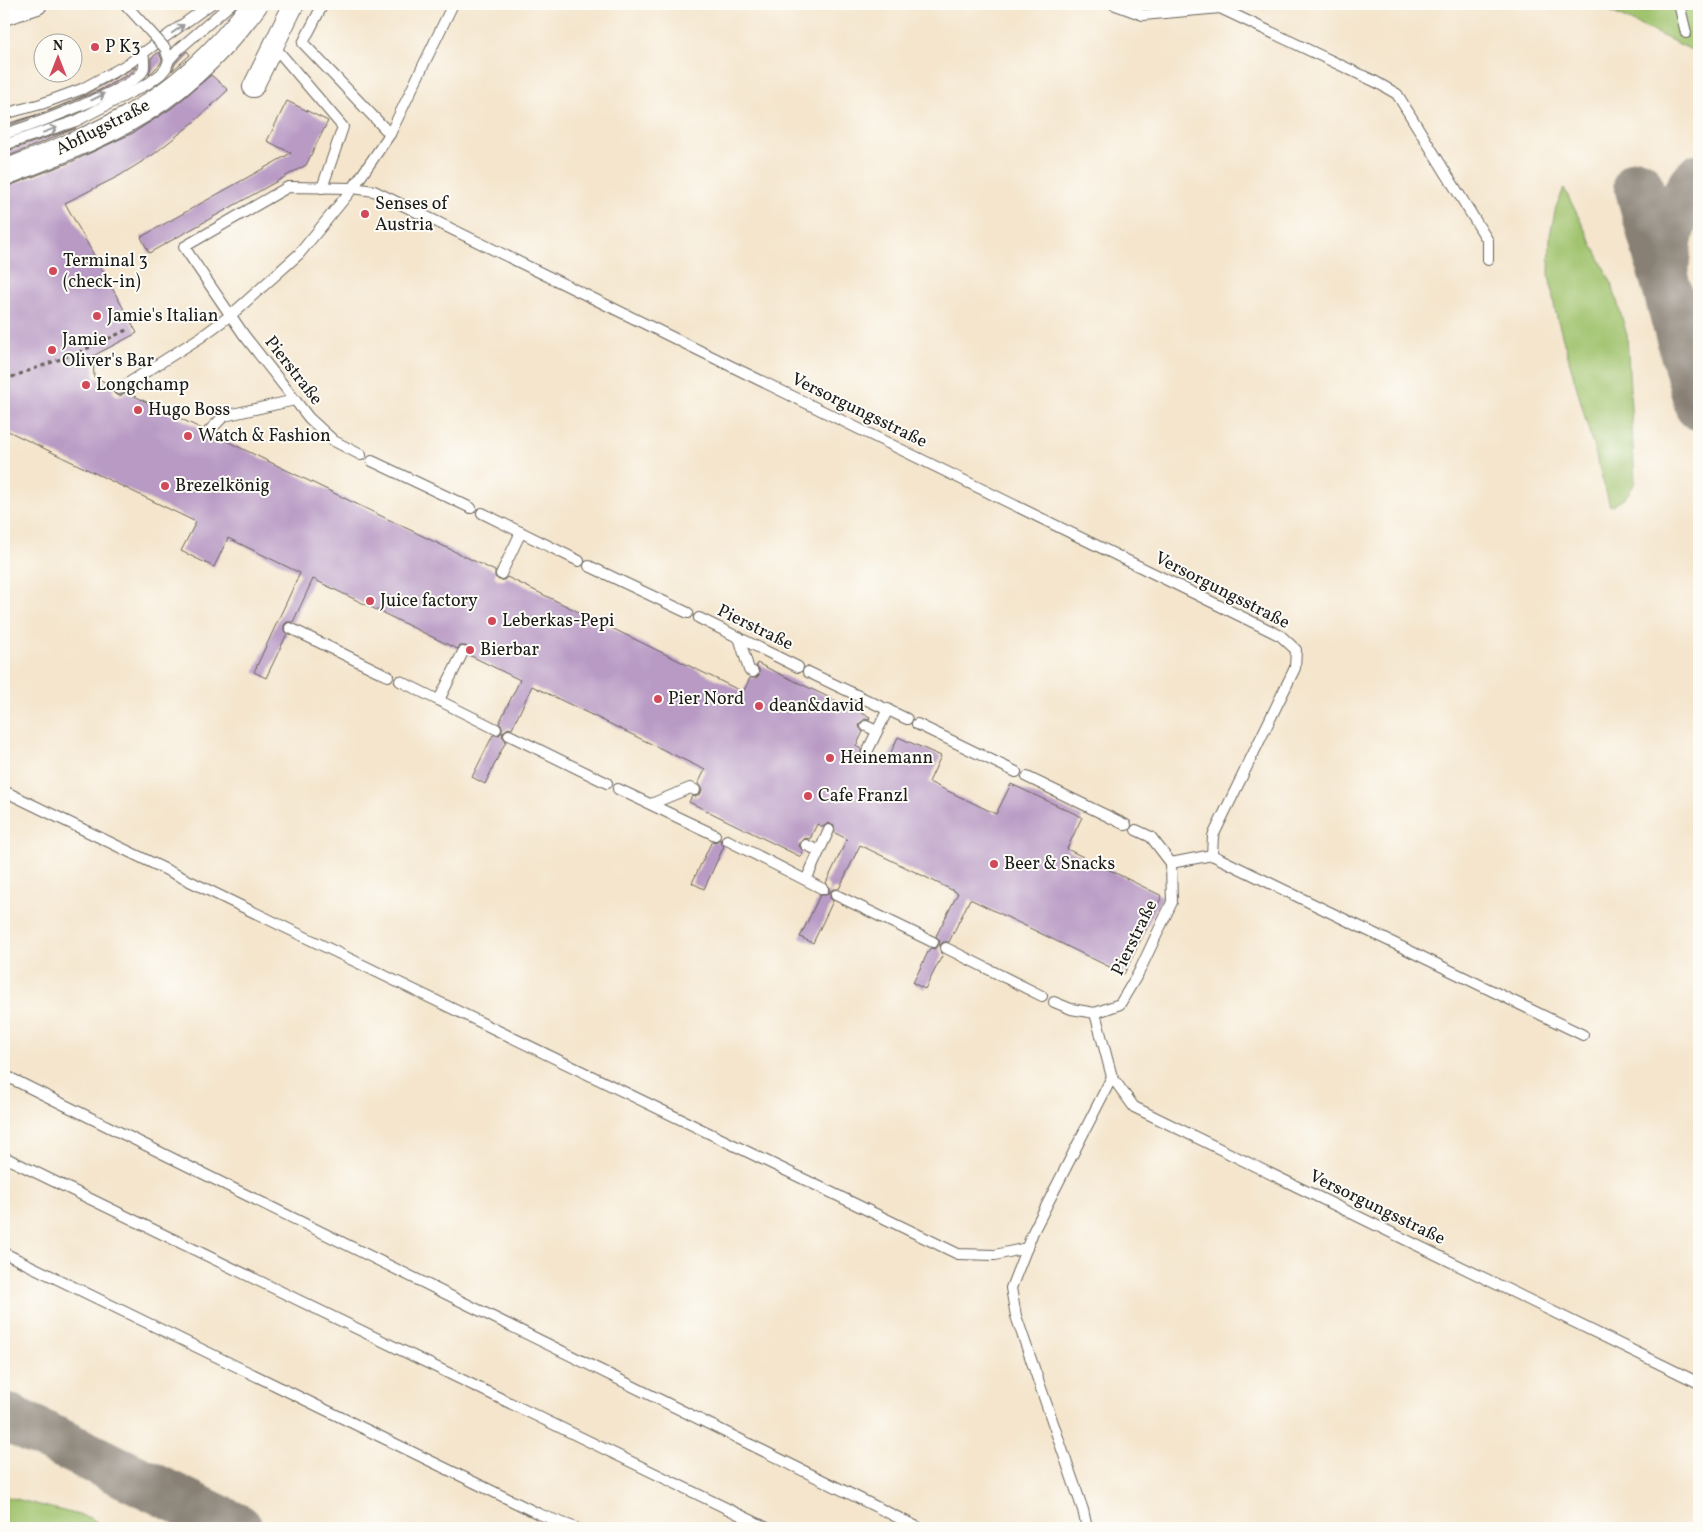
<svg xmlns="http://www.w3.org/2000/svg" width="1703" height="1532" font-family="Vollkorn,serif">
<rect width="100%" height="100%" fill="#fdfcf7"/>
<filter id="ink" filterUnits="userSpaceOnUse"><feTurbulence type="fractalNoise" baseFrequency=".02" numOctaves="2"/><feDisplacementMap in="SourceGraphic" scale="10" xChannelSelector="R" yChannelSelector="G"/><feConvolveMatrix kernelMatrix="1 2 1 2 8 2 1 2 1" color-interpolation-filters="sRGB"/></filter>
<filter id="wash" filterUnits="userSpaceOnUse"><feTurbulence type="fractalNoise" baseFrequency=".0096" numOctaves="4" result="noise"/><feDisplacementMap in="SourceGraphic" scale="20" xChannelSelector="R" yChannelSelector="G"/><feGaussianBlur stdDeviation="1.12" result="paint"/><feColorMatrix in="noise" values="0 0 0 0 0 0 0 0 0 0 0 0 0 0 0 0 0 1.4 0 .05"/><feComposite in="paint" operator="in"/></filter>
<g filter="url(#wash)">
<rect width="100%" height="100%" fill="#f4e5cc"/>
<g fill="#a0c36d" stroke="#5e7044">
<polygon points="1595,4 1699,4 1699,54 1698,53"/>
<path d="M1564 188 1612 284 1627 335 1635 482C1629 495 1623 501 1610 506L1555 310 1549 274 1550 235 1556 207Z"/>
<polygon points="4,1496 91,1518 105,1528 4,1528"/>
</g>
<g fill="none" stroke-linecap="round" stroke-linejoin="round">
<g stroke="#888074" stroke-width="49">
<polyline points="1638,184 1699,406"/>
<path d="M1665 270C1667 231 1673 207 1699 178"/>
<polyline points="4,1416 238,1528"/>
</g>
</g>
<g id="blocks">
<g fill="#b89ac4">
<polygon points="187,51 190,55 172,71 175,64"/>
<polygon points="159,52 162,60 160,64 149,75 151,67 151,58"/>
<polygon points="137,66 131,73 98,91 53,109 4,127 4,125 51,110 85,95"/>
<polygon points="211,75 228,90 194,122 154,154 119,176 65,203 137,333 93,356 94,377 113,386 113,392 116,395 120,396 126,392 202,429 202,434 206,438 210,438 214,435 495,571 495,577 499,580 504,580 507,577 743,692 750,678 756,678 759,675 759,669 756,666 757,663 870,717 869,720 865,719 860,723 859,727 863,732 856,746 861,749 861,755 864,758 870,758 873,755 887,761 898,737 941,756 929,782 996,814 1011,784 1082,817 1067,849 1162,896 1124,974 970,899 949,942 943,942 940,945 940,951 943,954 925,989 913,983 930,948 934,949 939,945 940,941 936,936 958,893 860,845 839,889 833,889 830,892 830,898 833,901 813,943 800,937 820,895 826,895 829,892 829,886 826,883 847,839 835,833 834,826 828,823 823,827 817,824 810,839 805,838 800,842 799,846 803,851 801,857 689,802 692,796 696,797 701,793 702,789 698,784 705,770 532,686 512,729 508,728 503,732 502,736 506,741 485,784 472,777 493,735 499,735 502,732 502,726 499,723 520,680 469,655 469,649 466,646 460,646 457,649 313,579 293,622 287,622 284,625 284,631 287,634 266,678 254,672 300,573 228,538 214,567 181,551 196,522 4,429 4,187 9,186 71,162 133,133 172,108"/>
<polygon points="287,101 328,121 306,165 149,253 141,237 291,153 267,141"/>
<polygon points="76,128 45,141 4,158 4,152"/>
<polygon points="720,839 721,843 724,846 704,889 692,883 712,841 716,842"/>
</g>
</g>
</g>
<g filter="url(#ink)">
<use href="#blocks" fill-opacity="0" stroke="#68625a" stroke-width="1"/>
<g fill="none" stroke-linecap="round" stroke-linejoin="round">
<defs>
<g id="service">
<polyline points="323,4 303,43 390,134"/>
<polyline points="453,4 390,134 353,188 374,191 1281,636 1296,650 1295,668 1213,836 1212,855 1171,863"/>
<polyline points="1113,4 1143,15 1220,8 1376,82 1397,94 1488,241 1488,260"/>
<polyline points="1679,4 1686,33"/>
<polyline points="273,45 343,127 322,188"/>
<polyline points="169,60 179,49 231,4"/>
<polyline points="4,114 41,104 82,89 128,64 211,4"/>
<path d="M4 134C27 127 133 89 143 71 145 66 144 58 143 52"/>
<polyline points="4,145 76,121 149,83 161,74 166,68 169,60 165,48"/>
<polyline points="353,188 288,187 184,247 244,335 309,418 334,441 361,455"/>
<polyline points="119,389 201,337 231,315 299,254 353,188"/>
<polyline points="208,432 224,416 295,400"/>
<polyline points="372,461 471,508"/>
<polyline points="482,513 579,561"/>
<polyline points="589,566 688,613"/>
<polyline points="501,574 521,532"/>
<polyline points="699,618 798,667"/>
<polyline points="290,628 388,676"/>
<polyline points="739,637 749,670 753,672"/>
<polyline points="808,672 907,719"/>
<polyline points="400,681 496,729"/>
<polyline points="439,700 463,652"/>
<polyline points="917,724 1016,772"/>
<polyline points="866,726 877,731"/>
<polyline points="509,735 607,783"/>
<polyline points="867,752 888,709"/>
<polyline points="1027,777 1126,825"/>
<polyline points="618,789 715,835"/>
<polyline points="4,791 958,1254 995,1255 1027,1248"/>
<polyline points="651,804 690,788 695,790"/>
<polyline points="727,840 823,889"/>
<polyline points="806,845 819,851"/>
<polyline points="1212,855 1583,1035"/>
<polyline points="806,880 829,830"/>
<polyline points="836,895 933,942"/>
<polyline points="946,948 1042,996"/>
<polyline points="1054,1002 1071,1009 1095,1013 1120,1004 1139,972 1172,902 1171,863 1151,837 1136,830"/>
<polyline points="1095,1013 1112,1077 1134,1107 1699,1383"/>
<polyline points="4,1075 919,1528"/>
<polyline points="4,1157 767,1528"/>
<polyline points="4,1253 539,1514 576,1528"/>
<polyline points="1087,1528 1083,1510 1016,1316 1011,1288 1033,1232 1112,1077"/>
</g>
<g id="minor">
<polyline points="4,15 37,4"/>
<polyline points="253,87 294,4"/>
</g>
<path id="tertiary" d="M4 173C45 157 87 141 126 120 177 92 221 50 255 4"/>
</defs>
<use href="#service" stroke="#68625a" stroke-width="12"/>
<use href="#minor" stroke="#68625a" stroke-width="22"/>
<use href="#tertiary" stroke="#68625a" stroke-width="27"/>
<polyline stroke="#68625a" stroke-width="3" stroke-dasharray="4 4" stroke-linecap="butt" points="4,380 82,351 129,329"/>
<use href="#service" stroke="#fff" stroke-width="10"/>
<use href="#minor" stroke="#fff" stroke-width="20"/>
<use href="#tertiary" stroke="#fff" stroke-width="25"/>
<defs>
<polyline id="service-bridge" points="125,4 165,48"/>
</defs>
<use href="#service-bridge" stroke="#68625a" stroke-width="12" stroke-linecap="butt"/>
<use href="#service-bridge" stroke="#fff" stroke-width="10"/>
</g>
<defs><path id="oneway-shaft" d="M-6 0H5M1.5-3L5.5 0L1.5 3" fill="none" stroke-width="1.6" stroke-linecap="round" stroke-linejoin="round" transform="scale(1.25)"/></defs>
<g stroke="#999">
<use href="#oneway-shaft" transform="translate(178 29) rotate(-35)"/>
<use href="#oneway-shaft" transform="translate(98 97) rotate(-26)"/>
<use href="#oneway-shaft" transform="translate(50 130) rotate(-20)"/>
</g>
</g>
<g fill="#d1495b" stroke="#fdfcf7" stroke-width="2">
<circle cx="95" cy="47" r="5"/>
<circle cx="365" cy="214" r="5"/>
<circle cx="53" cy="271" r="5"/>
<circle cx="97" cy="316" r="5"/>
<circle cx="52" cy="350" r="5"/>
<circle cx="86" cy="385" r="5"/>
<circle cx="138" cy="410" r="5"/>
<circle cx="188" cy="436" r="5"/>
<circle cx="165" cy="486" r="5"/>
<circle cx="370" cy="601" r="5"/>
<circle cx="492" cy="621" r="5"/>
<circle cx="470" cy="650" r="5"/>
<circle cx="658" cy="699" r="5"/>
<circle cx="759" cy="706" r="5"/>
<circle cx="830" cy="758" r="5"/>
<circle cx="808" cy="796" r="5"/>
<circle cx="994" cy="864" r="5"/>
</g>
<g text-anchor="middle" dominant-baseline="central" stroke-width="4" stroke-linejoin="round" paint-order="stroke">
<g font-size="18" fill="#1c1c1c" stroke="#fdfcf7" text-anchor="start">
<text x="105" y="47">P K3</text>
<text x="375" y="204">Senses of<tspan x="375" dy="21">Austria</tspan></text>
<text x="63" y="261">Terminal 3<tspan x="63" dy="21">(check-in)</tspan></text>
<text x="107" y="316">Jamie's Italian</text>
<text x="62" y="340">Jamie<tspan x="62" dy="21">Oliver's Bar</tspan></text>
<text x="96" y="385">Longchamp</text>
<text x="148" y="410">Hugo Boss</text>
<text x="198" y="436">Watch &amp; Fashion</text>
<text x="175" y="486">Brezelkönig</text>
<text x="380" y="601">Juice factory</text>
<text x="502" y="621">Leberkas-Pepi</text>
<text x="480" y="650">Bierbar</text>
<text x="668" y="699">Pier Nord</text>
<text x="769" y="706">dean&amp;david</text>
<text x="840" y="758">Heinemann</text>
<text x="818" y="796">Cafe Franzl</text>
<text x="1004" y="864">Beer &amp; Snacks</text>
</g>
<g font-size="18" fill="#1c1c1c" stroke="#fdfcf7">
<text transform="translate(103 128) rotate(-27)">Abflugstraße</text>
<text transform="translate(293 371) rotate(52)">Pierstraße</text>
<text transform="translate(859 411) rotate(26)">Versorgungsstraße</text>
<text transform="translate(1222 591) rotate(27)">Versorgungsstraße</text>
<text transform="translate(755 628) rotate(26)">Pierstraße</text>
<text transform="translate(1135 938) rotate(-64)">Pierstraße</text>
<text transform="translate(1377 1208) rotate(26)">Versorgungsstraße</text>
</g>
</g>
<rect width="1703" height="1532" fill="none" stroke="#fdfcf7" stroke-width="20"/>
<g transform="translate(58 58)"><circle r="24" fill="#fdfcf7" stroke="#a3a29f"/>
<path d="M0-4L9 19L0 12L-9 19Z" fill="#d1495b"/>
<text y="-8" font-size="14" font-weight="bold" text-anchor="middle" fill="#1c1c1c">N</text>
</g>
</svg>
